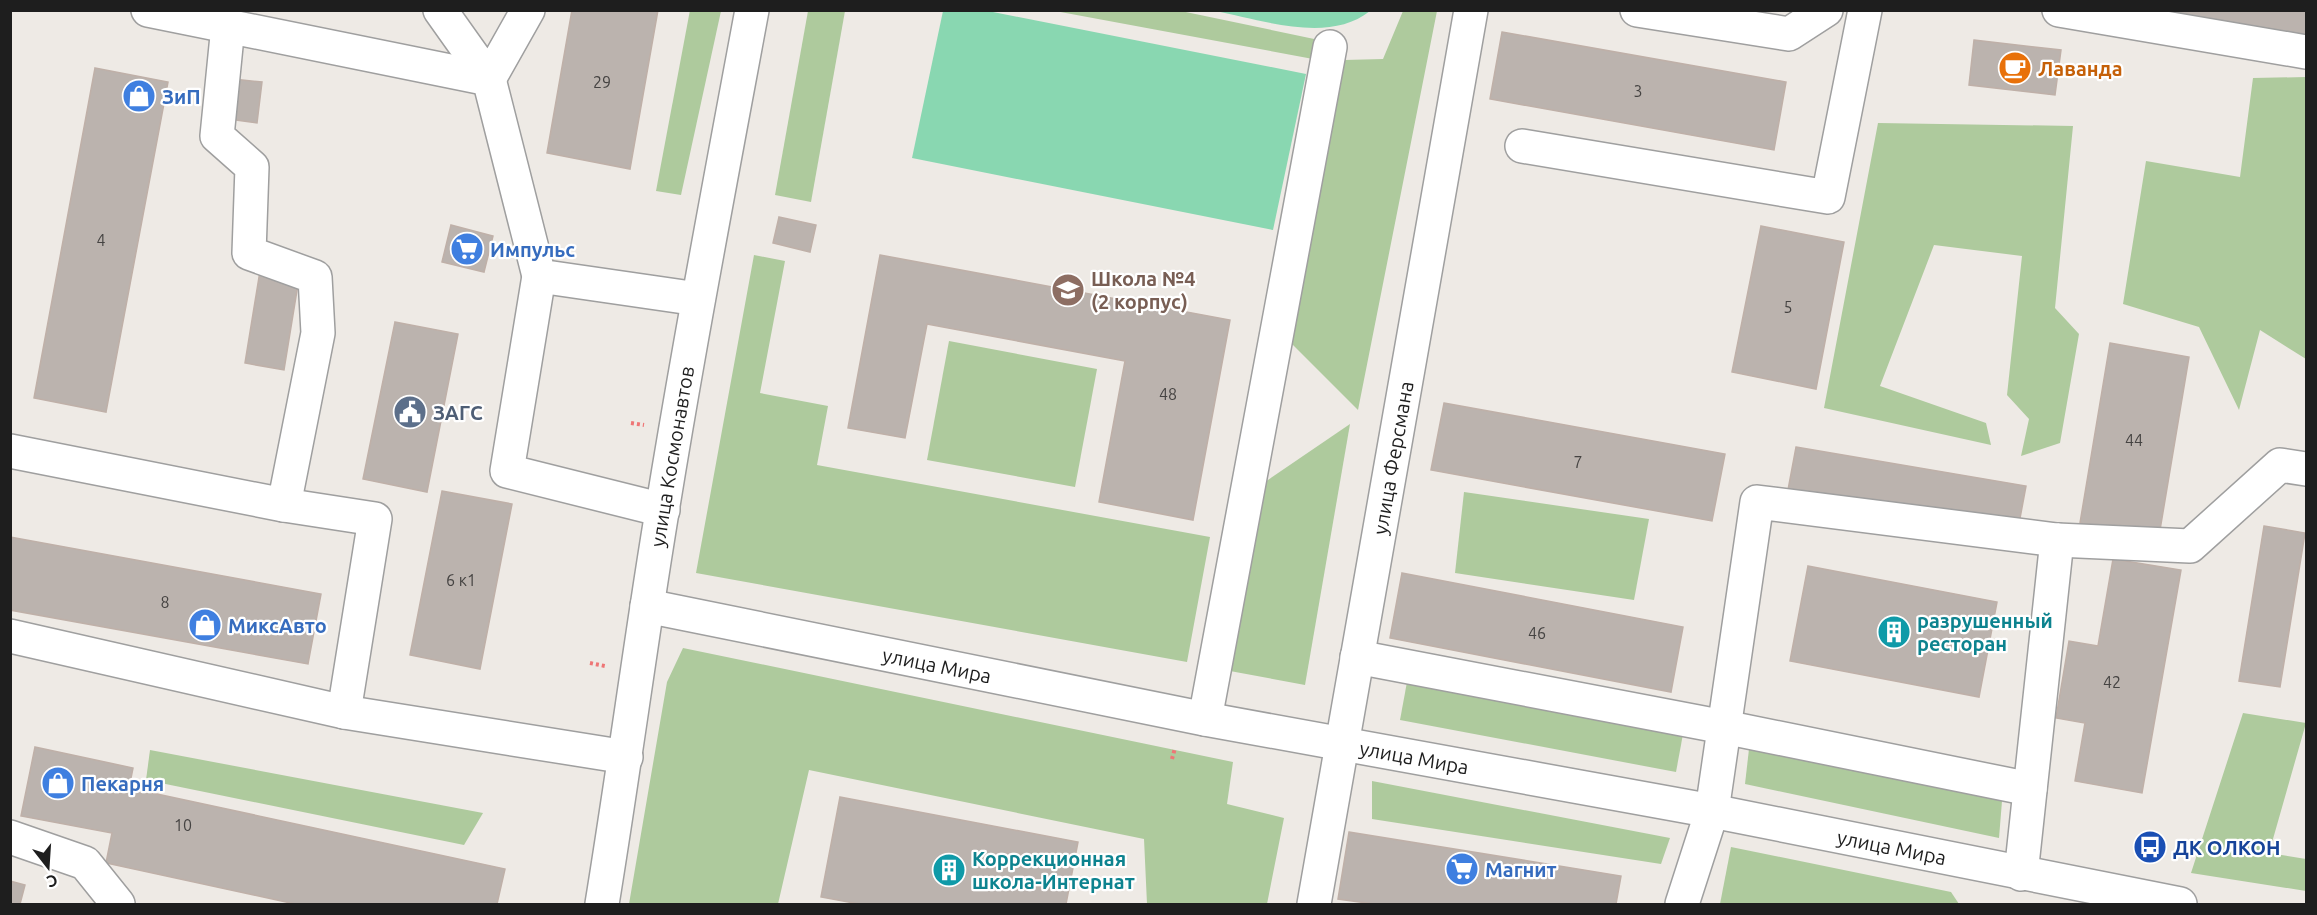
<svg xmlns="http://www.w3.org/2000/svg" width="2317" height="915" font-family="Ubuntu,sans-serif">
<rect width="100%" height="100%" fill="#eeeae5"/>
<g fill="#aeca9d">
<polygon points="690,10 721,11 681,195 656,191"/>
<polygon points="808,11 845,11 811,202 775,195"/>
<polygon points="1055,11 1181,11 1319,40 1313,59"/>
<polygon points="1403,11 1437,11 1358,410 1292,344 1344,60 1383,59"/>
<polygon points="2306,77 2306,359 2260,330 2239,410 2199,327 2123,304 2146,161 2240,177 2253,78"/>
<polygon points="1878,123 2073,126 2055,308 2079,334 2060,443 2021,456 2029,419 2007,395 2022,256 1934,245 1880,386 1986,423 1991,445 1824,408"/>
<polygon points="754,255 785,261 760,393 828,406 817,465 1210,537 1187,662 696,573"/>
<polygon points="949,341 1097,369 1075,487 927,460"/>
<polygon points="1350,424 1305,685 1230,671 1265,482"/>
<polygon points="1464,492 1649,519 1634,600 1455,573"/>
<polygon points="683,648 1233,762 1227,804 1284,818 1267,904 1147,904 1144,839 809,770 778,904 629,904 667,682"/>
<polygon points="1407,682 1683,734 1676,772 1400,720"/>
<polygon points="2243,713 2306,723 2269,853 2306,859 2306,891 2191,873"/>
<polygon points="1749,749 2002,801 1999,838 1745,784"/>
<polygon points="150,750 483,813 464,845 146,780"/>
<polygon points="1372,781 1670,838 1661,864 1372,819"/>
<polygon points="1731,847 1951,892 1959,904 1720,904"/>
</g>
<g fill="#89d7b1">
<polygon points="943,11 988,11 1306,74 1273,230 912,158"/>
<path d="M1215 11 1370 10V11C1329 44 1262 20 1215 11Z"/>
</g>
<g fill="#bbb3ae" stroke="#bfb0a8" stroke-width="1.5">
<polygon points="572,10 658,10 630,169 547,153"/>
<polygon points="2164,10 2306,10 2306,41 2163,16"/>
<polygon points="1502,32 1786,82 1774,150 1490,99"/>
<polygon points="1974,40 2061,50 2055,95 1969,85"/>
<polygon points="95,68 168,82 106,412 34,398"/>
<polygon points="233,79 262,82 257,123 229,119"/>
<polygon points="779,217 816,225 810,252 773,243"/>
<polygon points="451,225 493,236 484,272 442,262"/>
<polygon points="1761,226 1844,242 1816,389 1732,372"/>
<polygon points="880,255 1230,320 1193,520 1099,502 1125,361 927,324 905,438 848,428"/>
<polygon points="260,271 299,278 284,370 245,363"/>
<polygon points="395,322 458,334 427,492 363,479"/>
<polygon points="2110,343 2189,357 2159,536 2080,523"/>
<polygon points="1444,403 1725,454 1712,521 1431,470"/>
<polygon points="1796,447 2026,486 2018,529 1788,490"/>
<polygon points="442,491 512,504 480,669 410,655"/>
<polygon points="2264,526 2305,533 2280,687 2239,681"/>
<polygon points="10,537 321,594 308,664 10,610"/>
<polygon points="2113,559 2181,570 2142,793 2075,781 2085,723 2056,718 2069,641 2098,646"/>
<polygon points="1808,566 1997,602 1979,697 1790,661"/>
<polygon points="1402,573 1683,627 1671,692 1390,638"/>
<polygon points="35,747 133,768 129,788 505,869 497,904 295,904 106,863 112,833 21,816"/>
<polygon points="840,797 1078,842 1066,904 859,904 821,897"/>
<polygon points="1349,832 1621,876 1616,904 1374,904 1338,899"/>
<polygon points="10,881 25,885 20,904 10,904"/>
</g>
<g fill="none" stroke-linecap="round" stroke-linejoin="round">
<defs>
<g id="minor">
<polyline points="148,10 489,79 539,276 698,299"/>
<polyline points="440,10 489,79 528,10"/>
<polyline points="1637,10 1789,34 1826,10"/>
<polyline points="2059,10 2306,52"/>
<polyline points="228,26 217,136 252,167 249,253 315,277 318,333 284,505"/>
<polyline points="1522,146 1828,197 1865,10"/>
<polyline points="539,276 507,471 663,510"/>
<polyline points="10,451 284,505 375,519 344,712"/>
<path id="s1" d="M647 606 1205 719 1712 811 2180 904"/>
<polyline points="10,636 344,712 626,757"/>
<polyline points="1357,657 1724,727 2030,789"/>
<polyline points="1205,719 1330,47"/>
<polyline points="10,837 85,863 118,904"/>
<polyline points="2021,874 2057,540"/>
<path id="s2" d="M602 904C618 806 632 706 647 607 677 408 715 209 752 10"/>
<path id="s3" d="M1314 904 1471 10"/>
<polyline points="1682,904 1712,811 1757,502 2057,540 2190,546 2280,465 2306,469"/>
</g>
</defs>
<use href="#minor" stroke="#9f9f9f" stroke-width="36"/>
<g stroke="#ee7676" stroke-width="4" stroke-dasharray="3 3" stroke-linecap="butt">
<polyline points="631,423 644,425"/>
<polyline points="590,663 605,666"/>
<polyline points="1172,759 1175,748"/>
</g>
<use href="#minor" stroke="#fff" stroke-width="33"/>
</g>
<defs>
<symbol id="cafe-disc" viewBox="-11 -11 22 22"><circle r="9.5" fill="#e8710a" stroke="#fff"/><path d="M-5.5-4.5H6V0H3Q3 3.5 0 3.5H-2.5Q-5.5 3.5-5.5 0ZM3-3.2v2h1.7v-2ZM-6 4.5H4V6H-6Z" fill="#fff"/></symbol>
<symbol id="shop-disc" viewBox="-11 -11 22 22"><circle r="9.5" fill="#3f7fe0" stroke="#fff"/><path d="M-5-2.5h2.3a2.7 3.5 0 0 1 5.4 0H5L5.5 6h-11ZM-1.5-2.5h3a1.5 2.3 0 0 0-3 0Z" fill="#fff"/></symbol>
<symbol id="supermarket-disc" viewBox="-11 -11 22 22"><circle r="9.5" fill="#3f7fe0" stroke="#fff"/><path d="M-6-5.5h2.5l.6 2H6L4.5 2H-2.5L-4.4-4H-6ZM-1.5 3.2a1.3 1.3 0 1 0 .1 0ZM3 3.2a1.3 1.3 0 1 0 .1 0Z" fill="#fff"/></symbol>
<symbol id="school-disc" viewBox="-11 -11 22 22"><circle r="9.5" fill="#8d6e63" stroke="#fff"/><path d="M0-5L7-2L0 1L-7-2ZM-4 1L0 2.5L4 1V4Q0 6-4 4Z" fill="#fff"/></symbol>
<symbol id="civic-disc" viewBox="-11 -11 22 22"><circle r="9.5" fill="#5c6f8a" stroke="#fff"/><path d="M-.6-6.5H3V-4.5H.6V-3L4-1V1h2V6H-6V1h2V-1L-.6-3ZM-1.2 2.5V6h2.4V2.5Z" fill="#fff"/></symbol>
<symbol id="building-disc" viewBox="-11 -11 22 22"><circle r="9.5" fill="#0f9aa8" stroke="#fff"/><path d="M-4-6H4V6H1V3H-1V6H-4ZM-2.5-4.3h1.7v1.8h-1.7ZM.8-4.3h1.7v1.8H.8ZM-2.5-1h1.7V.8h-1.7ZM.8-1h1.7V.8H.8Z" fill="#fff"/></symbol>
<symbol id="bus-disc" viewBox="-11 -11 22 22"><circle r="9.5" fill="#1a4fb4" stroke="#fff"/><path d="M-5-6H5V4H4V6H2V4H-2V6H-4V4H-5ZM-3.5-4V0h7V-4ZM-3.5 1.2v1.5H-2V1.2ZM2 1.2v1.5H3.5V1.2Z" fill="#fff"/></symbol>
</defs>
<g fill-rule="evenodd">
<use href="#cafe-disc" x="1996" y="49" width="38" height="38"/>
<use href="#shop-disc" x="120" y="77" width="38" height="38"/>
<use href="#supermarket-disc" x="448" y="230" width="38" height="38"/>
<use href="#school-disc" x="1049" y="271" width="38" height="38"/>
<use href="#civic-disc" x="391" y="393" width="38" height="38"/>
<use href="#shop-disc" x="186" y="606" width="38" height="38"/>
<use href="#building-disc" x="1875" y="613" width="38" height="38"/>
<use href="#shop-disc" x="39" y="764" width="38" height="38"/>
<use href="#bus-disc" x="2131" y="828" width="38" height="38"/>
<use href="#supermarket-disc" x="1443" y="850" width="38" height="38"/>
<use href="#building-disc" x="930" y="851" width="38" height="38"/>
</g>
<g text-anchor="middle" dominant-baseline="central" stroke-width="4.5" stroke-linejoin="round" paint-order="stroke">
<g font-size="16" fill="#454342">
<text x="602" y="82">29</text>
<text x="1638" y="91">3</text>
<text x="101" y="240">4</text>
<text x="1788" y="307">5</text>
<text x="1168" y="394">48</text>
<text x="2134" y="440">44</text>
<text x="1578" y="462">7</text>
<text x="461" y="580">6 к1</text>
<text x="165" y="602">8</text>
<text x="1537" y="633">46</text>
<text x="2112" y="682">42</text>
<text x="183" y="825">10</text>
</g>
<g font-size="20" font-weight="bold" fill="#c56008" stroke="#fff" text-anchor="start">
<text x="2038" y="68">Лаванда</text>
</g>
<g font-size="20" font-weight="bold" fill="#366cbe" stroke="#fff" text-anchor="start">
<text x="162" y="96">ЗиП</text>
<text x="490" y="249">Импульс</text>
<text x="228" y="625">МиксАвто</text>
<text x="81" y="783">Пекарня</text>
<text x="1485" y="869">Магнит</text>
</g>
<g font-size="20" font-weight="bold" fill="#785e54" stroke="#fff" text-anchor="start">
<text x="1091" y="278">Школа №4<tspan x="1091" dy="23">(2 корпус)</tspan></text>
</g>
<g font-size="20" font-weight="bold" fill="#4e5e75" stroke="#fff" text-anchor="start">
<text x="433" y="412">ЗАГС</text>
</g>
<g font-size="20" fill="#1e1e1e" stroke="#fff">
<text stroke="none"><textPath href="#s2" startOffset="453">улица Космонавтов</textPath></text>
<text stroke="none"><textPath href="#s3" startOffset="453">улица Ферсмана</textPath></text>
<text stroke="none"><textPath href="#s1" startOffset="296">улица Мира</textPath></text>
<text stroke="none"><textPath href="#s1" startOffset="782">улица Мира</textPath></text>
<text stroke="none"><textPath href="#s1" startOffset="1268">улица Мира</textPath></text>
</g>
<g font-size="20" font-weight="bold" fill="#0d838f" stroke="#fff" text-anchor="start">
<text x="1917" y="620">разрушенный<tspan x="1917" dy="23">ресторан</tspan></text>
<text x="972" y="858">Коррекционная<tspan x="972" dy="23">школа-Интернат</tspan></text>
</g>
<g font-size="20" font-weight="bold" fill="#164399" stroke="#fff" text-anchor="start">
<text x="2173" y="847">ДК ОЛКОН</text>
</g>
</g>
<rect width="2317" height="915" fill="none" stroke="#1e1e1e" stroke-width="24"/>
<g transform="translate(48 867) rotate(163)" stroke="#ffffff" stroke-width="4.5" paint-order="stroke">
<path d="M0-4.5L10 22L0 15L-10 22Z" fill="#1e1e1e"/>
<text y="-9" font-size="16" font-weight="bold" text-anchor="middle" fill="#1e1e1e">С</text>
</g>
</svg>
